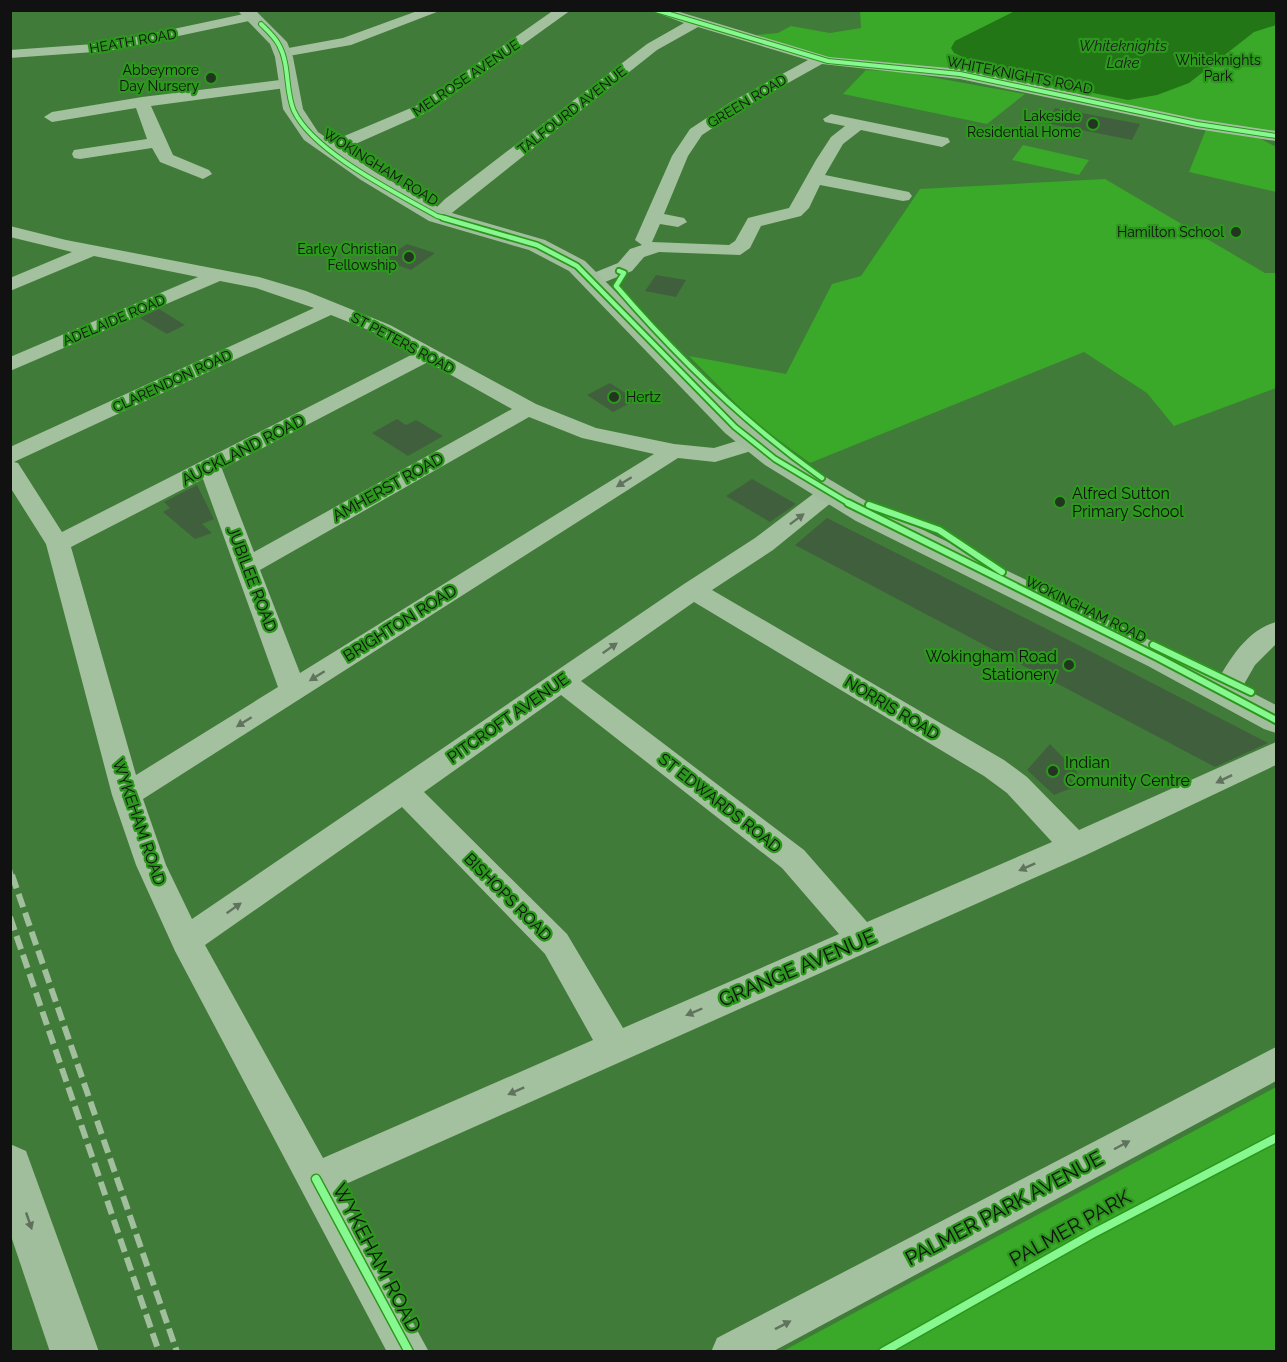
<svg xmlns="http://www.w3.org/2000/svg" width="1287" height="1362" font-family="Raleway,sans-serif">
<rect width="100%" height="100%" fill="#417b39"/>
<g fill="#3aa829">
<polygon points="860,10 1276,11 1276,132 1197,122 993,79 839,62 756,35 778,33 791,26 830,33 861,28"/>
<polygon points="866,70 903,72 1025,94 987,124 843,94"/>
<polygon points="1207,127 1261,139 1276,147 1276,192 1189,172"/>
<polygon points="1023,145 1089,160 1079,175 1012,160"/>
<polygon points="1105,179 1265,273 1276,273 1276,388 1174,426 1147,393 1084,352 810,463 753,421 689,356 786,374 832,284 861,276 920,189"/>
<polygon points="1276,1087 1276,1351 783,1351"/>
</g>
<polygon fill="#227616" points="1015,11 1276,11 1276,25 1254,32 1189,83 1157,95 1128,100 999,74 954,53 951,48 955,41"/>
<g fill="#405f3c">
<polygon points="1055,108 1140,124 1132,140 1046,123"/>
<polygon points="407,244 435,253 411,270 383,260"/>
<polygon points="656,275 686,280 676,297 645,291"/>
<polygon points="159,309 185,325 167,334 140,318"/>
<polygon points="610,383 636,400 613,412 587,395"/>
<polygon points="397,419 406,425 416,420 443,436 408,456 372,433"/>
<polygon points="752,479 773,491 796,504 770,522 726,496"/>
<polygon points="197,485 214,519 202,524 212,533 195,539 163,512 170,508 164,502"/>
<polygon points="827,518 1092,652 1268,743 1215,767 795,545"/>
<polygon points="1050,744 1078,773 1069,777 1077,786 1054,795 1027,770"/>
</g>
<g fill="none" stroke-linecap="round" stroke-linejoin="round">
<g fill="#a3c19e" fill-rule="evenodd">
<polygon points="420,10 442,10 351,45 283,57 276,53 283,49 343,38"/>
<polygon points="554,10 571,10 430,111 335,153 323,153 321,149 323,145 418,105"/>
<polygon points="649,10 673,10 829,57 960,69 1197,119 1276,131 1276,141 1197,129 960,79 822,64 743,108 702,135 688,156 664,214 684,218 687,222 678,227 660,224 652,242 729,245 735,241 748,218 789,208 816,160 831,137 845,126 825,122 823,119 831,114 948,138 950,142 942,147 861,130 843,144 825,175 909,192 912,196 909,200 903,201 820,185 809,208 801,216 761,226 750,248 740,255 659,252 644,257 632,271 600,284 586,284 583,280 586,276 618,263 630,249 642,245 635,240 672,156 690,129 731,102 808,60 698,27 657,50 443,220 431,220 428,216 445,199 647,44 684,23"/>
<polygon points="253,12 258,13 258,19 108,51 10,58 10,50 108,43"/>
<polygon points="288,79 296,84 293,87 151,106 173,155 209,170 212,174 203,179 160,162 152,148 80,159 74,158 72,154 74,150 147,139 136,108 52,122 44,117 52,112 142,97"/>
<path d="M10 226 66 240 259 277 306 291 390 325 536 404 596 428 674 444 714 448 753 436 761 438 764 443 761 448 715 462 678 458 143 799 166 865 192 919 684 584 755 538 821 488 829 486 837 488 841 493 837 498 773 550 712 590 1004 760 1027 777 1079 830 1276 742V765L1086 855 339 1187 429 1352H387L175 951 136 865 112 795 46 544 10 487V447L314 308 256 288 220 281 10 371V357L198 277 94 256 10 291V278L72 252 10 237ZM331 315 376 333 413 354 62 532 18 463 14 462ZM428 362 512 409 254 552 222 469ZM529 417 582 438 654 454 300 673 260 570ZM203 479 278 687 136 775 71 547ZM694 602 984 776 1007 793 1052 842 867 922 804 850 581 681ZM561 695 782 868 839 934 623 1028 567 934 424 792ZM402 807 545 954 593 1040 323 1158 205 945Z"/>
<path d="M1276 622V644L1255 665 1235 700 1225 703 1215 700 1211 693C1226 665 1244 631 1276 622Z"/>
<polygon points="1276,1047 1276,1081 772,1352 711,1352 717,1338"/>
</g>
<g fill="#a1be9c" fill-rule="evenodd">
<polygon points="237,10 255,10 287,42 293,57 303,109 318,132 375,172 445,211 545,240 585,261 745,421 785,453 876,507 1170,650 1276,705 1276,733 1264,729 1148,666 856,521 765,465 725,433 569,271 529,250 429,221 361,180 304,140 283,109 275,57 270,44"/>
<polygon points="10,1144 26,1151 99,1352 50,1352 10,1233"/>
</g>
<polyline stroke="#a1be9d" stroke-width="4.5" stroke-dasharray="10 4.5" stroke-linecap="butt" points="10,870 12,877"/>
<g stroke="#a1be9d" stroke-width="6" stroke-dasharray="14 6" stroke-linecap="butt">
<polyline points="12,875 177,1352"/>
<polyline points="10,917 159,1352"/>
</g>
<defs>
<g id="cycleway-far3">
<polyline points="656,10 828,61 960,74 1197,124 1276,136"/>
<path d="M261 24C267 30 275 37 279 45 290 65 285 91 294 111 314 153 397 193 437 216L448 219"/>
</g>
<g id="cycleway-far2">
<polyline points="443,218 537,245 577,266 735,427 775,459 850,504"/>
<path d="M619 271 624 273 616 286C678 358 744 423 822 478"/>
</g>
<g id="cycleway-far1">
<polyline points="848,503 1159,658 1276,720"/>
<polyline points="869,505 939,530 1002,572"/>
<polyline points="1153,645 1251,692"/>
</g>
<g id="cycleway">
<polyline points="316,1179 409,1352"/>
<polyline points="883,1352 1092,1234 1276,1138"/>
</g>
</defs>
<use href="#cycleway-far3" stroke="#2c971d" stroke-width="6"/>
<use href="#cycleway-far2" stroke="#2c971d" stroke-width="8"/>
<use href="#cycleway-far1" stroke="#2c971d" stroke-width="10"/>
<use href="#cycleway" stroke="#2c971d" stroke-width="11"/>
<use href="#cycleway-far3" stroke="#87f88f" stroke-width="4"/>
<use href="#cycleway-far2" stroke="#87f88f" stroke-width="4.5"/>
<use href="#cycleway-far1" stroke="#87f88f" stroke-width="6"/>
<use href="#cycleway" stroke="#87f88f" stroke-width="8"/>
</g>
<defs><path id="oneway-solid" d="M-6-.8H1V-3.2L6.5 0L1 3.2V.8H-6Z" transform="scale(1.5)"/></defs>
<g fill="#61725f">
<use href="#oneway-solid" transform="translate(624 482) rotate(148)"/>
<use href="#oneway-solid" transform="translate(797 519) rotate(-37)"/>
<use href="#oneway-solid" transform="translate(610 648) rotate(-35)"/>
<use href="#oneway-solid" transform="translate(317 676) rotate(148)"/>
<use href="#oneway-solid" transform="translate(244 722) rotate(148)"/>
<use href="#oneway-solid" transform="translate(1224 779) rotate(154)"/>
<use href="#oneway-solid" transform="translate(1027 867) rotate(156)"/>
<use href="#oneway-solid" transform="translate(234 908) rotate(-35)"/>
<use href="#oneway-solid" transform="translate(694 1012) rotate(157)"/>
<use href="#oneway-solid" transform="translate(516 1091) rotate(156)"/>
<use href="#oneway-solid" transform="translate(1122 1145) rotate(-28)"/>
<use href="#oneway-solid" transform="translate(783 1325) rotate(-27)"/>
</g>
<use fill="#60705d" href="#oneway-solid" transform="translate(29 1221) rotate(71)"/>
<g fill="#22361f" stroke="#2c971d" stroke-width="2">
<circle cx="211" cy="78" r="6"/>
<circle cx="1093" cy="124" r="6"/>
<circle cx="1236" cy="232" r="6"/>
<circle cx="409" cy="257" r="6"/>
<circle cx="614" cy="397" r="6"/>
<circle cx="1060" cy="502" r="6"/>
<circle cx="1069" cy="665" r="6"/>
<circle cx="1053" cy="771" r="6"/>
</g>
<g text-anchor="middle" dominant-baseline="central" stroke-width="4.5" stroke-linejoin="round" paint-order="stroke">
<g font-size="14" fill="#111" stroke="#2c971d">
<text transform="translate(133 41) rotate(-10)">HEATH ROAD</text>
<text transform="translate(1020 75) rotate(11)">WHITEKNIGHTS ROAD</text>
<text transform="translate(466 78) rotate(-34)">MELROSE AVENUE</text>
<text transform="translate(747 101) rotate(-31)">GREEN ROAD</text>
<text transform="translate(572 110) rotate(-38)">TALFOURD AVENUE</text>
<text transform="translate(381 167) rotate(32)">WOKINGHAM ROAD</text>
<text transform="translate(114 320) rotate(-23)">ADELAIDE ROAD</text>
<text transform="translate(403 343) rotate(28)">ST PETERS ROAD</text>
<text transform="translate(172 381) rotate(-25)">CLARENDON ROAD</text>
<text transform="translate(1086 609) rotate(26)">WOKINGHAM ROAD</text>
</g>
<g font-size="14" fill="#111" stroke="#2c971d">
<text x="1218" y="60">Whiteknights<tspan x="1218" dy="16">Park</tspan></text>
</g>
<g font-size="14" fill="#111" stroke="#2c971d" text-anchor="end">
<text x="199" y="70">Abbeymore<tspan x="199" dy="16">Day Nursery</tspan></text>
<text x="1081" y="116">Lakeside<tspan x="1081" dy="16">Residential Home</tspan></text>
<text x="1224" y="232">Hamilton School</text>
<text x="397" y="249">Earley Christian<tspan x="397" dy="16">Fellowship</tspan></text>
<text x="626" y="397" text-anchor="start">Hertz</text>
</g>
<g font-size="15" font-style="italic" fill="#1a1c1a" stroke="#2c971d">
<text x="1123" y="46">Whiteknights<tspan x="1123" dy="17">Lake</tspan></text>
</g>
<g font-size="16" fill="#111" stroke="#2c971d">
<text transform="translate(243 450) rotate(-27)">AUCKLAND ROAD</text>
<text transform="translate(388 487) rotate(-29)">AMHERST ROAD</text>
<text transform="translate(252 579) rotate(69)">JUBILEE ROAD</text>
<text transform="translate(400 623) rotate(-32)">BRIGHTON ROAD</text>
<text transform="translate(892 708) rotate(31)">NORRIS ROAD</text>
<text transform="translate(508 718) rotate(-35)">PITCROFT AVENUE</text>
<text transform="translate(720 803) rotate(38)">ST EDWARDS ROAD</text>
<text transform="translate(139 822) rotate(71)">WYKEHAM ROAD</text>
<text transform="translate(508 897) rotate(45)">BISHOPS ROAD</text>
</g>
<g font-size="16" fill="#111" stroke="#2c971d" text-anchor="start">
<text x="1072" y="493">Alfred Sutton<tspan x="1072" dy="18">Primary School</tspan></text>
<text x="1057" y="656" text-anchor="end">Wokingham Road<tspan x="1057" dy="18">Stationery</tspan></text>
<text x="1065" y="762">Indian<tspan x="1065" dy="18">Comunity Centre</tspan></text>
</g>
<g font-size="20" fill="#111" stroke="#2c971d">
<text transform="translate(797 968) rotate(-23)">GRANGE AVENUE</text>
<text transform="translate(1004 1208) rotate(-28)">PALMER PARK AVENUE</text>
<text transform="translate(1070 1228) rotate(-29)">PALMER PARK</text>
<text transform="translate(377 1258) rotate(62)">WYKEHAM ROAD</text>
</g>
</g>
<rect width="1287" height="1362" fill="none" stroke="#111111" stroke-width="24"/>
</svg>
